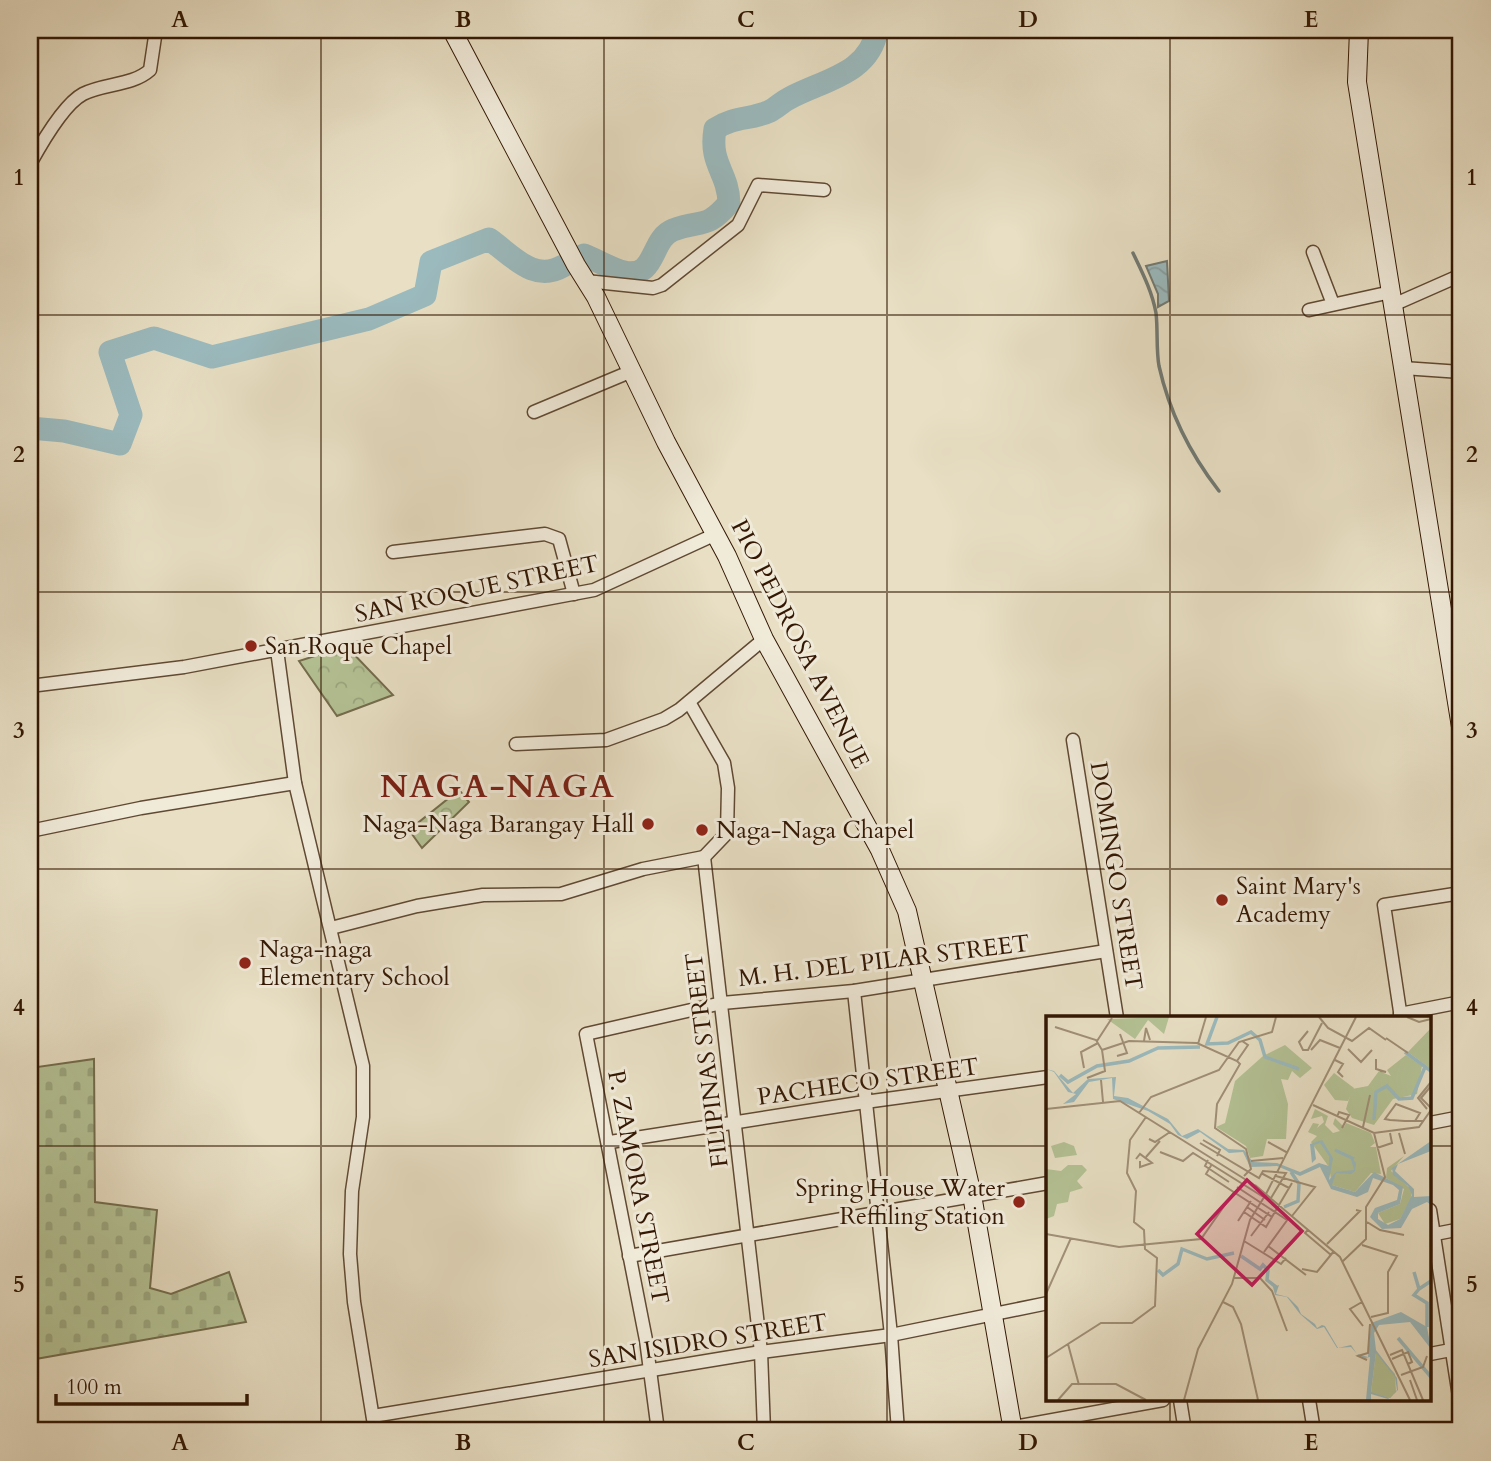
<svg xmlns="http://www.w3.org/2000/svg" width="1491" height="1461" font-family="Cardo,serif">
<defs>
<pattern id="forest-crowns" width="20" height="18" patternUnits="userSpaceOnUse" patternTransform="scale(1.75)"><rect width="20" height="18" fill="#b4c295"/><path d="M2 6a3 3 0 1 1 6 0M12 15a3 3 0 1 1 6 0" fill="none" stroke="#9ba67f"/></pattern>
<pattern id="cemetery-stones" width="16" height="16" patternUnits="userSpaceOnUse" patternTransform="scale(1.75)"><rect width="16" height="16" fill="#b4c295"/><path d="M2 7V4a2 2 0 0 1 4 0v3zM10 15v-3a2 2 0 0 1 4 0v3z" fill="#9ba67f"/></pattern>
<pattern id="water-waves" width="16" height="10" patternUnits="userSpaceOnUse" patternTransform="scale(1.75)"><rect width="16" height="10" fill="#9bbabe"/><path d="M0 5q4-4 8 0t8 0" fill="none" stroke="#869fa2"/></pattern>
</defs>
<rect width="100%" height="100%" fill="#e8dfc4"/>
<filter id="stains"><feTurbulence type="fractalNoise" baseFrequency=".00286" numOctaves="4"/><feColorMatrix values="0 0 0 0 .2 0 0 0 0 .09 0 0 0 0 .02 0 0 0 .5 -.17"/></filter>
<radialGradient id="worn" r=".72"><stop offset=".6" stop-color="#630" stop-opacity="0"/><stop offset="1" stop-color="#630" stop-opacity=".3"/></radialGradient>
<g fill="url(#forest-crowns)" stroke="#746c4c" stroke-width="2">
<polygon points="346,646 393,695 337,716 299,661"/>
<polygon points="459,790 469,802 422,848 409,830"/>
</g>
<polygon fill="url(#cemetery-stones)" stroke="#746c4c" stroke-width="2" points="94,1059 95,1202 157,1210 150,1288 171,1294 229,1272 246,1322 30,1360 30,1068"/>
<polygon fill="url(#water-waves)" stroke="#717973" stroke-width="2" points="1167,261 1169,301 1158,307 1158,294 1146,266"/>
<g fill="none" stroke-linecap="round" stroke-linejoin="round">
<path stroke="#717973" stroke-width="3.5" d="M1133 253C1142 272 1152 291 1156 313 1158 330 1156 350 1159 366 1169 411 1191 455 1219 491"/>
<g stroke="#9bbabe" stroke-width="23">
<path d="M584 255C597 260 611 269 624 272 657 279 650 239 673 230 702 219 706 230 729 203 728 171 709 165 715 129 734 116 751 120 770 111 776 108 782 102 788 99 822 80 869 75 877 30"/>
<path d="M30 428 64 431 120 444 131 415 110 352 154 338 212 357 369 319 425 295 431 262 489 239C513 256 534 283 563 266"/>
</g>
<defs>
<g id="street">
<path d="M30 164C41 144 64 104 83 94 105 83 132 86 150 70L156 30"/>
<polyline points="1313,252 1333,304"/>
<polyline points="586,281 653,288 662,285 738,225 758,185 824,190"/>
<polyline points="1393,305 1461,275"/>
<polyline points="1309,310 1391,292"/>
<polyline points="1403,368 1461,372"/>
<polyline points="534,412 632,371"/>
<polyline points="393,552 545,534 559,539 574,594"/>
<polyline points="277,650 295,783 363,1066 363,1117 352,1191 350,1254 354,1302 375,1431"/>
<polyline points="30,686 184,667 594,590 716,534"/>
<polyline points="689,702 724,763 728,788 727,833 704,857"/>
<polyline points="1073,740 1117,1018"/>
<polyline points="516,744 606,740 664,719 679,710 764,639"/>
<polyline points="30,831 141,808 295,783"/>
<polyline points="704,857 761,1352 764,1431"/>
<polyline points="331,928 417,906 483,895 561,894 643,869 704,857"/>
<polyline points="854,991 891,1335 898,1431"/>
<polyline points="1400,1014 1461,1002"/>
<polyline points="1401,1018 1384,905 1461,893"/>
<polyline points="1430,1123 1461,1117"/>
<polyline points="610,1142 865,1102 1048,1077"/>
<polyline points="1430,1210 1461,1409"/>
<polyline points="1430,1235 1461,1229"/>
<polyline points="629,1256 1048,1183"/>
<polyline points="1430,1354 1461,1348"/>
<polyline points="1180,1400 1185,1431"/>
<polyline points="1309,1400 1314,1431"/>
<polyline points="373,1416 761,1352 891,1335 1048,1303"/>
<polyline points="658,1431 646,1340 586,1034 722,1003 854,991 1106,951"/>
<polyline points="992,1431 1163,1400"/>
</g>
<g id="secondary">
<polyline points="452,30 576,265 596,297 666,442 727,556 764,639 880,850 907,911 972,1195 1013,1431"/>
<polyline points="1359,30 1357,82 1461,727"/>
</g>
</defs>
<use href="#street" stroke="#604933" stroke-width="15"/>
<use href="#secondary" stroke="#331703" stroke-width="20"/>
<use href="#street" stroke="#f0ead9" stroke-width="12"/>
<use href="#secondary" stroke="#f0ead9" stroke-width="18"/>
</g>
<path fill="none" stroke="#331703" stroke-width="2" stroke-opacity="0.55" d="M321 30V1431M604 30V1431M887 30V1431M1170 30V1018M30 315H1461M30 592H1461M30 869H1461M30 1146H1048M1430 1146H1461M1170 1400V1431"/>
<g fill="#8f2418" stroke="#f0ead9" stroke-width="2.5">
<circle cx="251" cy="646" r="7"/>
<circle cx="648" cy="824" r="7"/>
<circle cx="702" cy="830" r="7"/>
<circle cx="1222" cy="900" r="7"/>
<circle cx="245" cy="963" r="7"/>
<circle cx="1019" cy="1202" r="7"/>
</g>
<g text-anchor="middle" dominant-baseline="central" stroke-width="6" stroke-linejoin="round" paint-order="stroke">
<g font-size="24" fill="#331703" stroke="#f0ead9">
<text transform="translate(477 589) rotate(-12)">SAN ROQUE STREET</text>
<text transform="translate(800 644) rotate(63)">PIO PEDROSA AVENUE</text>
<text transform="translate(1116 876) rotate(81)">DOMINGO STREET</text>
<text transform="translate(884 961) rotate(-7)">M. H. DEL PILAR STREET</text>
<text transform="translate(707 1060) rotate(-97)">FILIPINAS STREET</text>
<text transform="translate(868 1082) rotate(-8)">PACHECO STREET</text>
<text transform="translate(638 1187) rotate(79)">P. ZAMORA STREET</text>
<text transform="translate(708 1341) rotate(-9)">SAN ISIDRO STREET</text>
</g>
<g font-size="24" fill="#331703" stroke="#f0ead9" text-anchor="start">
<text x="265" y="646">San Roque Chapel</text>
<text x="634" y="824" text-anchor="end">Naga-Naga Barangay Hall</text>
<text x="716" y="830">Naga-Naga Chapel</text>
<text x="1236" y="886">Saint Mary's<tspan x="1236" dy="28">Academy</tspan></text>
<text x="259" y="949">Naga-naga<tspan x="259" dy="28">Elementary School</tspan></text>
<text x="1005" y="1188" text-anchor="end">Spring House Water<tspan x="1005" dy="28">Reffiling Station</tspan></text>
</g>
<g font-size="32" font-weight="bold" letter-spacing="2" fill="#7a1f14" stroke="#f0ead9">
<text x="498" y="787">NAGA-NAGA</text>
</g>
</g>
<g transform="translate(1046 1016)">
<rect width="385" height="385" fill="#e8dfc4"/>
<path d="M288 57 308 72 302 85 289 84 278 69ZM330 336 349 358 350 376 344 382 325 377Z" fill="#b4c295"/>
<path d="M123 1 118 18 102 4 89 23 61 3ZM385 12V53L362 36ZM239 29 266 52 254 62 246 55 242 64 235 63 242 88 240 123H221L217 140 204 142 200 130 170 111 179 107 189 65 217 40ZM360 39 376 50 371 78 347 83 328 109 306 102 300 93 306 73 322 70 333 55 345 60 341 54ZM269 93 282 100 279 109 287 117 294 115 287 108 289 102 298 111 300 107 325 117 329 127 324 131H330L335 158 325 157 309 176 286 169 283 151 265 126 271 120 262 116 267 107 273 108 271 112 278 106 276 100 265 103ZM18 126 28 130 31 139 9 142 5 130ZM22 149H36L41 154 31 165 37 172 24 176 22 186 11 188 8 200 0 203V153L15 155Z" fill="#b4c295"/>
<path d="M358 140 345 155 366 174 365 183 354 203 339 208 332 197 354 188 358 173 340 162 341 152Z" fill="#b4c295"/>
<path d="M0 53 8 55 27 77 42 63 70 61 68 80 82 82 122 103 136 120 152 113 182 133 198 134 207 146 231 147 254 156 273 147 283 150V140L274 127 268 129 270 143 266 147 264 128 276 124 287 142 283 164 290 156 308 154 304 139 310 147 309 155 305 158 290 157 286 169 309 176 328 156 357 171 354 188 332 197V203L342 209 354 203 366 179 362 170 347 159 346 152 385 125V135L352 148 349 155 368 173V181L385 180V189L381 186 366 193 355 212 336 213 324 201 329 192 351 184 353 174 347 169 327 162 322 176 311 181 285 173 274 151 254 160 231 150 204 151 197 136 183 137 154 116 141 123 132 119 124 108 102 95 67 83 66 62 43 66 28 86 17 88 30 78 22 76 8 56ZM233 269 230 278 242 281 252 291 255 298 269 308 271 312 276 309 279 310 292 332 305 329 311 338 322 341 325 307 355 296 381 311 385 333 364 306 333 309 328 317 330 334 351 362 352 374 342 383 325 378V384H320L324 341 319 342 312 339 305 331 291 332 278 311 271 313 254 298 241 281 229 279 227 271ZM330 337 349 361 351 374 344 382 325 376Z" fill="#9bbabe" fill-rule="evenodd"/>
<path fill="none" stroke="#9bbabe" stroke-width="3.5" d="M171 1 161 28 182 27 205 16 214 24 219 41 253 53M359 36 385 55M14 59 22 66 51 50 83 45 112 32 154 31M328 104 330 76 341 70 353 83 366 82 379 51M289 134 308 143M238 191 252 185 253 168 245 156M195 240 214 253 217 249 222 254 221 264 230 271M112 254 117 259 132 248 136 233 161 243 188 237M368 256 373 273 385 265M373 273 368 279 381 287V311M352 322 385 361"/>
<path fill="none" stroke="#a08f77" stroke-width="2" d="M273 1 282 12 306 25 323 12 340 24M361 1 373 6 385 3M9 11 50 24 56 34M262 15 253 26 257 34H262L276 7M340 22 362 37M51 25 66 2M98 25 100 12 104 24M152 28 160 1M302 33 315 46 326 34M265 34 274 24 294 32M71 40 81 37 74 18M330 43V53L340 56 334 55M289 44 297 48 292 56 297 61M191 45 202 29 196 25M38 52 35 36 52 27M41 62 59 55 56 34 83 25 151 27 191 45 194 48 171 88 169 112 200 133 205 153 198 160M55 64 57 86M385 70 375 82 385 92M267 89 328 117 373 111 385 94M0 93 74 85 213 172M381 93 372 82 385 66M93 97 105 81 173 54 193 26 226 16 230 1M291 101 293 96 303 99 296 112M369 105 374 97 350 88 339 103 344 104 359 105H378M317 111 324 79M353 117 359 138M103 123 109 126 124 116M157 124 174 134 171 140M222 126 242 137M154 127 213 162 217 155 240 157 225 182M331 132 346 127 344 117M114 136 137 145 147 137 219 182M100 141 114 125M90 143 94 138 106 147 94 151V145M162 144 159 150 183 166M205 145 237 142M166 148 160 158 226 201M215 157 243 172M230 160 269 171 246 200M209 169 294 241 364 384M191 171 241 204M220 178 310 1M201 191 219 204M198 196 220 211 246 167M192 205 205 185M321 206 334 214 358 219M262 214 259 217 285 239M0 218 73 231 155 223 188 176M205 220 223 196M198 225 235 248 240 242M281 228 314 195 310 194M316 229 351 240 342 256V297L325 301M222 230 260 259M218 236 242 203M296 246 320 223V191L339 161 328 117M256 253 271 256 288 235M188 262H214L226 275 241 315M0 278 25 222M177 286 187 291 195 308 212 384M316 286 304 293 317 310M22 328 33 369M344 339 356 334 377 384M0 342 55 307H86L109 290 111 242 99 233 98 214 88 206 90 175 81 157 84 124 100 101M346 343 362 336 366 346 362 348M321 344 312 340 322 337 324 308M355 359 377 351 381 340M364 364 371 384M12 384 26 368H70L100 384M138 384 152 333 186 268 204 204 220 178"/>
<path fill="#c2185b" fill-opacity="0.15" stroke="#c2185b" stroke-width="3.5" d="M201 164 256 215 206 269 151 218Z"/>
<rect width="385" height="385" fill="none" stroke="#331703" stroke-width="3.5"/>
</g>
<rect width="1491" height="1461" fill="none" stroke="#e8dfc4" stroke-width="77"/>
<path d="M56 1394v10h191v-10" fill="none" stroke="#331703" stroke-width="3.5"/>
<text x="66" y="1394" font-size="21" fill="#331703" stroke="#f0ead9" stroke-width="5" paint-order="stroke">100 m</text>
<rect x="38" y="38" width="1414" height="1384" fill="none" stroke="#331703" stroke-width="2.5"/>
<g font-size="23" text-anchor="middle" font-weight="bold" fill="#331703">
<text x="180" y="27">A</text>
<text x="463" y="27">B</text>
<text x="746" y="27">C</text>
<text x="1028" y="27">D</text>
<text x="1311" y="27">E</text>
<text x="19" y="185">1</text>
<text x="1472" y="185">1</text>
<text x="19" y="462">2</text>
<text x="1472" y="462">2</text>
<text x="19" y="738">3</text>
<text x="1472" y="738">3</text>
<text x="19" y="1015">4</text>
<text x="1472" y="1015">4</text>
<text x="19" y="1292">5</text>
<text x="1472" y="1292">5</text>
<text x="180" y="1450">A</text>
<text x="463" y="1450">B</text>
<text x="746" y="1450">C</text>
<text x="1028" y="1450">D</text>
<text x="1311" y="1450">E</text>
</g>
<rect width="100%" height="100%" filter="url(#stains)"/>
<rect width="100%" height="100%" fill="url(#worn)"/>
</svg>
